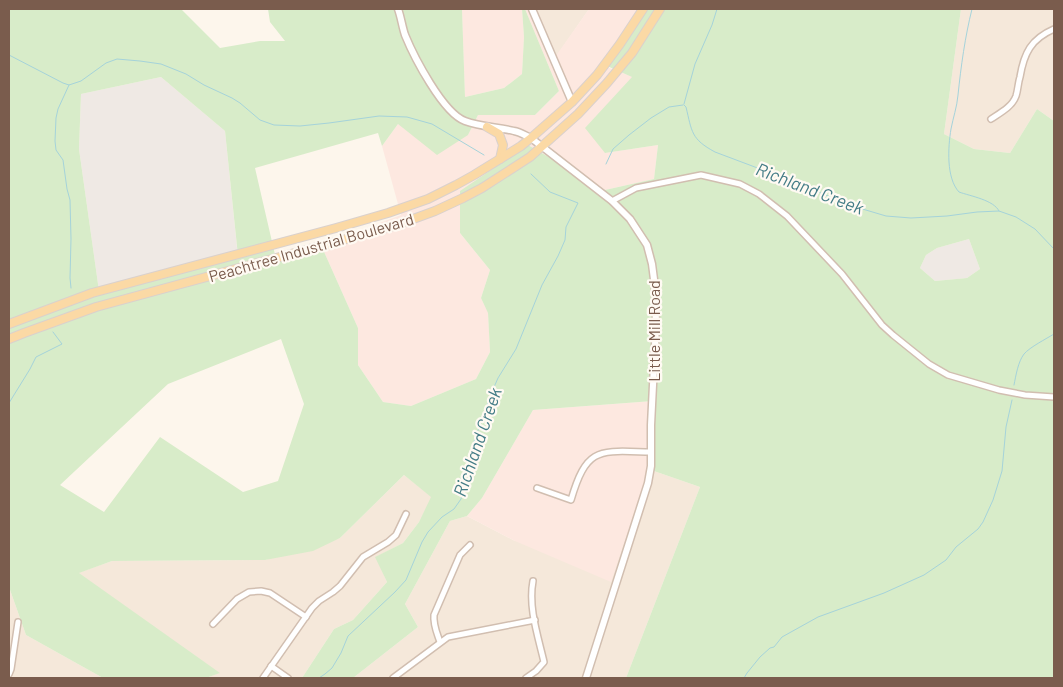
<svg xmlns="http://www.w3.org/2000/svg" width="1063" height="687" font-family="Barlow,sans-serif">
<rect width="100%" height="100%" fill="#fdf6ec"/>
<g fill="#f5e8da">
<polygon points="530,9 589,9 553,61"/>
<polygon points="961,9 1054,9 1054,121 1037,109 1010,153 974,149 944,134"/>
<polygon points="651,470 700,487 626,678 353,678 418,627 405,604 450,521 467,516 515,541 635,510"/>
<polygon points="404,475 432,497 419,522 403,543 376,557 387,582 353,620 334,629 302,678 206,678 219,673 78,573 112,561 265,560 340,538"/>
<polygon points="9,587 26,635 103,678 9,678"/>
</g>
<g fill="#fde8e0">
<polygon points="462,9 522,9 524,37 522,74 504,88 465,97"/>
<polygon points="525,9 530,9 553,60 589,9 642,9 607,67 633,77 605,153 658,145 654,179 605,190 528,145 460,233 490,270 481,298 488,312 490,352 476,379 411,406 383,402 358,365 358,328 321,245 401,215 382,146 398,124 468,135 478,115 535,115 559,91"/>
<polygon points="654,401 651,470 635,510 611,582 515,541 467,516 482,498 533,410"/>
</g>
<g fill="#efe9e4">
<polygon points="161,77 225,131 238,257 99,291 79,149 81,94"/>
<polygon points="969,239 980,269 967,278 935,281 920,268 926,255 937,248"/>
</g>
<path fill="#d8ecc9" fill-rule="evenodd" d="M9 9H181L220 48 260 41H285L270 22 268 9H462L465 97 504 88 522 74 524 37 522 9H525L559 91 535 115H478L468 135 437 155 398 124 382 146 378 133 255 168 276 259 321 245 358 328V365L383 402 411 406 476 379 490 352 488 313 481 298 490 270 460 233V191L528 145 605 190 654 179 658 145 605 153 585 128 632 77 607 66 642 9H961L944 134 974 149 1010 153 1037 109 1054 121V678H626L700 487 651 470 653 401 533 410 482 498 467 516 450 521 405 604 418 627 353 678H302L334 629 353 620 387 582 375 557 403 543 419 522 431 497 404 475 340 538 313 551 265 560 112 561 79 573 220 673 206 678H103L26 635 9 587ZM161 77 225 131 238 256 99 291 79 149 81 94ZM969 239 980 269 967 278 935 281 920 268 926 255 937 248ZM281 339 304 404 278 481 243 492 160 437 104 512 60 485 168 384Z"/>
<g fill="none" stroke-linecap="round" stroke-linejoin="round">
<g stroke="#a5d3da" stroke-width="1">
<path d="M972 9C965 37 961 66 958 95 957 107 953 118 951 129 948 147 946 178 959 192 970 196 994 200 999 211"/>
<polyline points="9,55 63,83 69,85 81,81 106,63 117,59 140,61 161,64 186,74 204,85 232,98 240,103 260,120 274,125 300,126 329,123 379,116 407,117 432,124 484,155"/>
<polyline points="69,85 58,109 56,118 55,141 56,150 63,160 67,189 70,200 71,239 70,278 71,288"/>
<polyline points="684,104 695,64 712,25 717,9"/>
<path d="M684 105 686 107C692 132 691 139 715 152L800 184 849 205 886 216 911 218 947 216 977 212 999 211 1016 217 1035 229 1054 249"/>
<polyline points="606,164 613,149 629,135 651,118 669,107 683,105"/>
<path d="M1014 385C1016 375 1018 362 1024 354 1030 347 1046 339 1054 334"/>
<polyline points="9,403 30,369 36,357 62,344 53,332"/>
<polyline points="319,678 325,674 332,668 341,653 348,636 395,592 406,580 422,542 428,532 442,517 454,509 461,499 464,489 466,471 471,450 491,394 498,378 516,349 542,285 558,256 565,240 566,227 578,203 550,192 531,174"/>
<polyline points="744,678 747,673 760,657 770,648 774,647 782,637 818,617 884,593 924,575 946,560 956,547 978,529 983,522 993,500 1002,471 1006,427 1012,400"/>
</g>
<defs>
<g id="minor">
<path d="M991 119C1000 113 1012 107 1016 96 1018 90 1018 83 1020 77 1024 53 1031 39 1054 29"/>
<polyline points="612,201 636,188 701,175 740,184 759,194 787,216 842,274 882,325 893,335 929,364 948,375 999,390 1025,395 1054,397"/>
<path d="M537 488 571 500C587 445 600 451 651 452"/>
<polyline points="213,624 237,599 249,592 261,591 270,593 306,617"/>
<path d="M440 642C437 633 433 625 434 615L460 555 470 545"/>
<polyline points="271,666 288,678"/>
<polyline points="9,674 11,669 18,622"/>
<polyline points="263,678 312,608 319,601 333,592 340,586 363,557 388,542 396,535 406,514"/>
<polyline points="393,678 448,637 535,620"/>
<path d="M526 678 536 671 544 662C538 636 528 607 533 581"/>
</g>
<g id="tertiary">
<path d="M398 9C401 17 402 26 405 35 414 57 443 113 465 121 481 127 498 127 514 131 520 132 526 136 531 138L612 201 630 219 647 245 652 264 655 287 656 325 651 425V466L648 483 586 678"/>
<polyline points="532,9 572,102"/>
</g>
<g id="primary">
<polyline points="487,127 499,134 503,145 500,159"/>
<polyline points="9,324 92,293 336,228 388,213 428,199 456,185 474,175 521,146 531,138 572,102 597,75 620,44 643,9"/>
<polyline points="9,339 24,333 96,307 394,226 435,211 463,198 482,188 530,157 578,114 607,83 632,53 660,9"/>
</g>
</defs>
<use href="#minor" stroke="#d1beb0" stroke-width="8"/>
<use href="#tertiary" stroke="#d1beb0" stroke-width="9"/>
<use href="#primary" stroke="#dad1cd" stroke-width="10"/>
<use href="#minor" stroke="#fff" stroke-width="5"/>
<use href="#tertiary" stroke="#fff" stroke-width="6"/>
<use href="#primary" stroke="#fbd9a5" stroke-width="8"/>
</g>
<g text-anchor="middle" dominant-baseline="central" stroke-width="4.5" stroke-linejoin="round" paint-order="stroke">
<g font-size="16" fill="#7a5c4d" stroke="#fffaf3">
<text transform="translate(311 247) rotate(-16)">Peachtree Industrial Boulevard</text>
<text transform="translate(653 331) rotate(-90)">Little Mill Road</text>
</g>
<g font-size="18" font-style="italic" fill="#437c86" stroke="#fffaf3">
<text transform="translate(810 188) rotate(21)">Richland Creek</text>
<text transform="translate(477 442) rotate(-71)">Richland Creek</text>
</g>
</g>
<rect width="1063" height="687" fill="none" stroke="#7a5c4d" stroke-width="20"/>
</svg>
